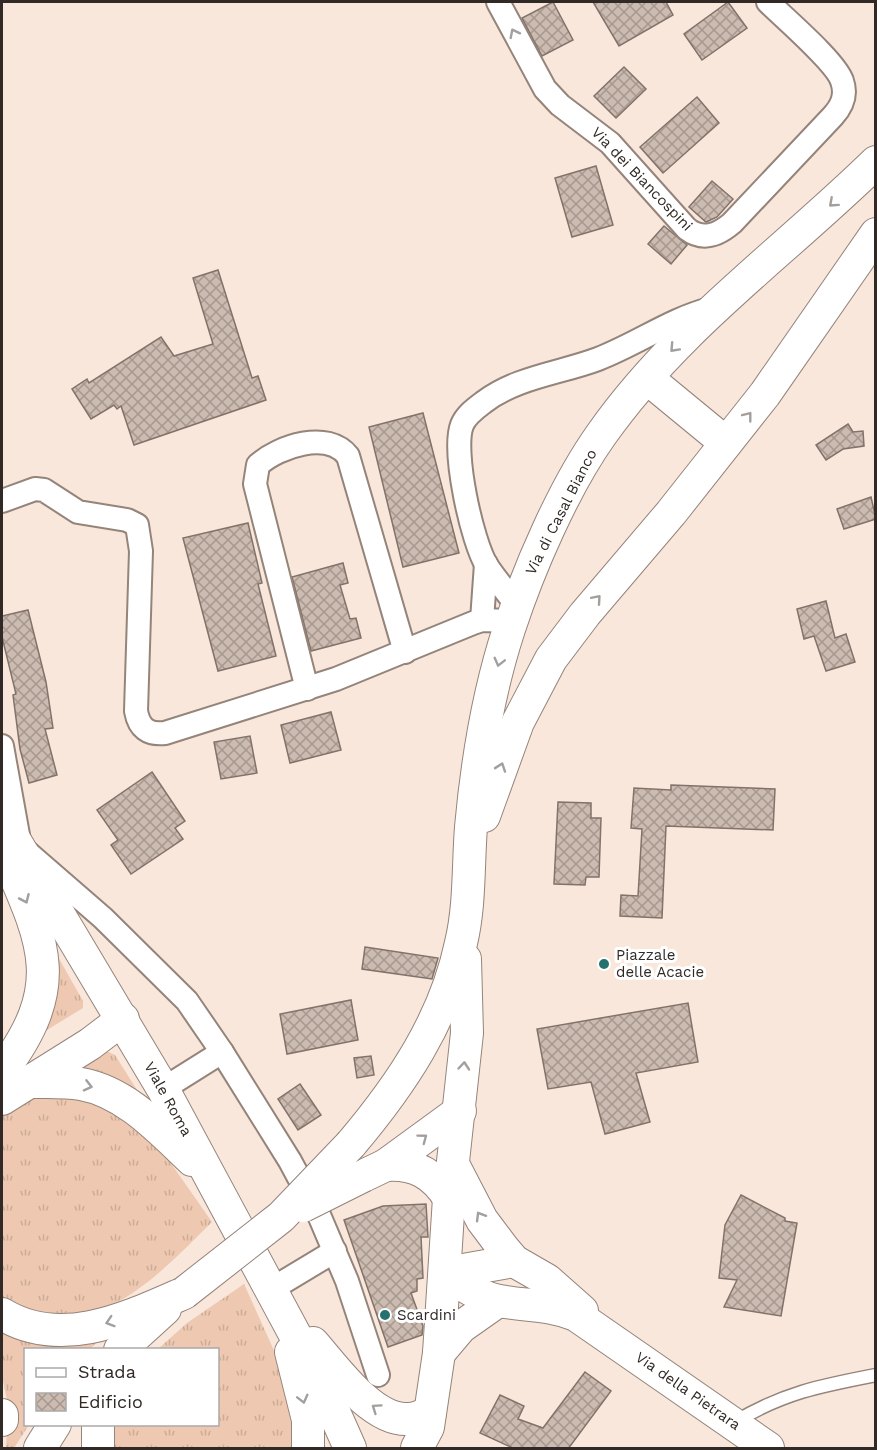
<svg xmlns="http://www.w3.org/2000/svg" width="877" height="1450" font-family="'Work Sans',sans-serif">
<defs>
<pattern id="grass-tufts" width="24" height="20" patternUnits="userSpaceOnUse" patternTransform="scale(1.5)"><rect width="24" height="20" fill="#eec8b0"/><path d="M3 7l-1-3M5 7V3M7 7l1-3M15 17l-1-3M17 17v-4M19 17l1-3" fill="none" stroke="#ccac97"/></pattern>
<pattern id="building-cross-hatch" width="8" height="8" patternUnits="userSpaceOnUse" patternTransform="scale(1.5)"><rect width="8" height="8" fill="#ccbbb0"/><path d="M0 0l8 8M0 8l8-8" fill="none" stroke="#a6988f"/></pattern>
</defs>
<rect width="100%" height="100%" fill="#f9e7dc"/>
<g fill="url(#grass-tufts)">
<polygon points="58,957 83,1001 83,1008 42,1033 53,994"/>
<polygon points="102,1049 115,1055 142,1098 65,1073"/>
<path d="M55 1092 101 1104 156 1142 212 1222C167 1266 119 1321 50 1319 35 1319 16 1307 2 1302V1112L6 1107Z"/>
<polygon points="244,1284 299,1406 300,1448 107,1448 108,1425 218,1424 218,1350 158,1349 187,1323"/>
<polygon points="2,1326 104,1335 90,1349 26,1350 26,1424 29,1425 14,1448 6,1448 8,1405 2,1376"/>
</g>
<g fill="url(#building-cross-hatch)" stroke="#827269" stroke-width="1.5">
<polygon points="553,2 573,40 542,56 522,18"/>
<polygon points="593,2 666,2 673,15 619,46"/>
<polygon points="728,2 747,28 702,60 684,34"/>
<polygon points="624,67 646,89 616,118 594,96"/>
<polygon points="697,97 719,123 663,173 640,147"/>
<polygon points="596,166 613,225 572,237 555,178"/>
<polygon points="712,181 733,199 717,217 706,222 689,207"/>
<polygon points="664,226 687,245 671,264 648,244"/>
<polygon points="218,270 252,378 258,376 266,400 134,445 121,406 117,409 114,405 91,419 72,389 87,379 89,383 161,337 174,356 213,344 193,278"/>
<polygon points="423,413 459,553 403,567 369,427"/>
<polygon points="848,424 853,432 863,431 864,446 843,449 826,460 816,445"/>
<polygon points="871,497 876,519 844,529 837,509"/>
<polygon points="248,523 262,583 258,584 276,656 218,671 183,538"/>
<polygon points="343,563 348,583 340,585 350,619 356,618 361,638 311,651 292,577"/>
<polygon points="826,601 835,638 846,634 855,662 826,671 814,636 804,639 797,609"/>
<polygon points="28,610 46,682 53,728 45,729 57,775 29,783 20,749 13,695 16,694 2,637 2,616"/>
<polygon points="331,712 341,750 290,763 281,725"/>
<polygon points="250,736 257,773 221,779 214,742"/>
<polygon points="152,772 185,821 175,828 183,839 131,874 111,845 118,840 97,810"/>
<polygon points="671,785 775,789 773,830 666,826 662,918 620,916 621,895 638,896 642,829 631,828 634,788 671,790"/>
<polygon points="558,802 591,803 591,818 601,818 599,877 586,877 585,885 554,884"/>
<polygon points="365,947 438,958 432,979 362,969"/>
<polygon points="351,1000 358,1040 287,1054 280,1014"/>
<polygon points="688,1003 698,1062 636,1073 650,1122 605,1134 591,1082 548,1089 537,1029"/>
<polygon points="371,1056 374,1075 357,1078 354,1058"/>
<polygon points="300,1084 321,1115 298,1130 278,1099"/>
<polygon points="741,1195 785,1218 785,1221 797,1223 781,1316 724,1307 737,1280 719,1278 725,1225"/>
<polygon points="426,1204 428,1237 421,1237 423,1278 417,1279 417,1291 411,1293 423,1326 422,1335 388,1347 344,1220 383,1206"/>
<polygon points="585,1372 611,1391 568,1449 515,1449 480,1433 500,1395 524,1406 518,1419 543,1428"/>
</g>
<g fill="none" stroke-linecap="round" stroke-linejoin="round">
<defs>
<path id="lane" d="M733 1423C783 1393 819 1386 876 1375"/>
<g id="street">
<path d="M498 2 545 89 560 105 610 143 687 229C703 241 718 235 732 223L833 116C842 106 847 95 842 81 836 62 784 18 768 2"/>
<path d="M2 501 35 489 44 490 78 512 127 520 137 525 141 551 136 711C139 728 148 735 165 733L336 679 473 623 482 620 512 621"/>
<path d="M517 606C507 592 496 580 487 566 472 542 452 451 462 425 466 415 476 408 484 402 517 377 561 373 598 359 637 344 671 319 710 309"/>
<polyline points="482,620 486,564"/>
<path d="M307 689 255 484 258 465C279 446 328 430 348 456L405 652"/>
<polyline points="2,746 20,846 103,918 187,1001 222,1052 290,1161 319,1215 347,1281 378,1375"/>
<polyline points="163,1089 222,1052"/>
<polyline points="270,1290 335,1251"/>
</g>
<g id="secondary">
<polyline points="647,378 726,443"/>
<polyline points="484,816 518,722 551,659 585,614 671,513 765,394 876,234"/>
<polyline points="2,819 163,1089 322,1385 350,1448"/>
<path d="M2 1071C66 986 45 944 6 855"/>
<path d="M30 1082C47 1082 64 1081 81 1084 126 1092 160 1130 192 1160"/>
<polyline points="2,1099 90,1044 123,1019"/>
<path d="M351 1144C401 1085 445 1020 461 943 470 906 468 865 471 827 477 761 488 693 509 629 529 568 564 487 601 435 676 328 783 253 876 162"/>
<path d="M386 1165C415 1163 434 1174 449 1198"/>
<polyline points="454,1166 482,1220 503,1248 514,1261 547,1280 582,1311"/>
<polyline points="363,1176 386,1165 460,1111"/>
<path d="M446 1273C461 1284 479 1297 499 1301 526 1306 550 1304 576 1315L768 1448"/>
<polyline points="446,1273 514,1261"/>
<path d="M2 1314C61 1350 127 1318 184 1293"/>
<path d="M313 1343C335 1368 372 1421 408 1419 415 1419 424 1415 430 1412"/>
<polyline points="120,1350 165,1309"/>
<polyline points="291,1352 308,1420 308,1448"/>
<polyline points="439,1353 461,1327 498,1301"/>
<polyline points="2,1415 2,1420"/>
<polyline points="98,1424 98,1448"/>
<polyline points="40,1448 55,1424"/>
<polyline points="417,1448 428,1427 439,1353 449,1198 467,1033 465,959"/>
</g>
</defs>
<use href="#lane" stroke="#94847a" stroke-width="15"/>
<use href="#street" stroke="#94847a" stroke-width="26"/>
<use href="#secondary" stroke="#94847a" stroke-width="34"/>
<use href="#lane" stroke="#fff" stroke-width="12"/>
<use href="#street" stroke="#fff" stroke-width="22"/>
<use href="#secondary" stroke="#fff" stroke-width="32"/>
<defs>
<g id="secondary-bridge">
<polyline points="303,1206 363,1176"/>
<polyline points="184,1293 281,1217 351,1144"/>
</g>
</defs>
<use href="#secondary-bridge" stroke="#94847a" stroke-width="34" stroke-linecap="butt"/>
<use href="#secondary-bridge" stroke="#fff" stroke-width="32"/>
</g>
<defs><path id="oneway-chevron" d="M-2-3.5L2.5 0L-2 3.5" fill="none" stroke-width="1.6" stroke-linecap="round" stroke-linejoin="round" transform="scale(1.5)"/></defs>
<g stroke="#a29f9d">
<use href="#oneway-chevron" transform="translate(514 33) rotate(-117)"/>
<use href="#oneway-chevron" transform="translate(833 203) rotate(138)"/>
<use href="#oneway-chevron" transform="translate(674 348) rotate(133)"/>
<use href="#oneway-chevron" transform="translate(748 416) rotate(-52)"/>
<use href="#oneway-chevron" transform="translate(597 599) rotate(-49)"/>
<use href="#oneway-chevron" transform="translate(499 662) rotate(104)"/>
<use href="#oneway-chevron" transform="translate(501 767) rotate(-71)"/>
<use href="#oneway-chevron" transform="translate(25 899) rotate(66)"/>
<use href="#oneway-chevron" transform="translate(464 1066) rotate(-85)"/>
<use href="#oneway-chevron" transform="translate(88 1086) rotate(14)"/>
<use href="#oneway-chevron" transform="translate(423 1138) rotate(-37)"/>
<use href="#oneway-chevron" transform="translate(480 1216) rotate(-121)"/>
<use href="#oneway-chevron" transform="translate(110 1322) rotate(162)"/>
<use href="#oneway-chevron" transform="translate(303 1399) rotate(76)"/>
<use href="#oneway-chevron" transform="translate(376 1408) rotate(-145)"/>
</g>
<g fill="#26716e" stroke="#fff" stroke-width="2">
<circle cx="604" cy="964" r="6"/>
<circle cx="385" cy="1315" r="6"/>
</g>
<g text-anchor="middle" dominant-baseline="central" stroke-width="6" stroke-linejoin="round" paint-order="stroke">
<g font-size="15" fill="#302925" stroke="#fff">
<text transform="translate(642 179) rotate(46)">Via dei Biancospini</text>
<text transform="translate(561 512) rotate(-63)">Via di Casal Bianco</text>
<text transform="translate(168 1099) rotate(61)">Viale Roma</text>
<text transform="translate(688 1391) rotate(35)">Via della Pietrara</text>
</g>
<g font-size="15" fill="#302925" stroke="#fff" text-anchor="start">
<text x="616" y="955">Piazzale<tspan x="616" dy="17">delle Acacie</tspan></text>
<text x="397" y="1315">Scardini</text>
</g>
</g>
<rect width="877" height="1450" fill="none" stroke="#302925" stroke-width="6"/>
<rect x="24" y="1348" width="195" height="78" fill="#ffffff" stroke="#aca9a8" stroke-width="1.5"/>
<rect x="36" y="1368" width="30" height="9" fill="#ffffff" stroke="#aca9a8" stroke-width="1.5"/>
<text x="78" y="1378" font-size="18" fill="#302925">Strada</text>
<rect x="36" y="1393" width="30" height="18" fill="url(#building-cross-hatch)" stroke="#aca9a8" stroke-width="1.5"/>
<text x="78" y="1408" font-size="18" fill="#302925">Edificio</text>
</svg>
